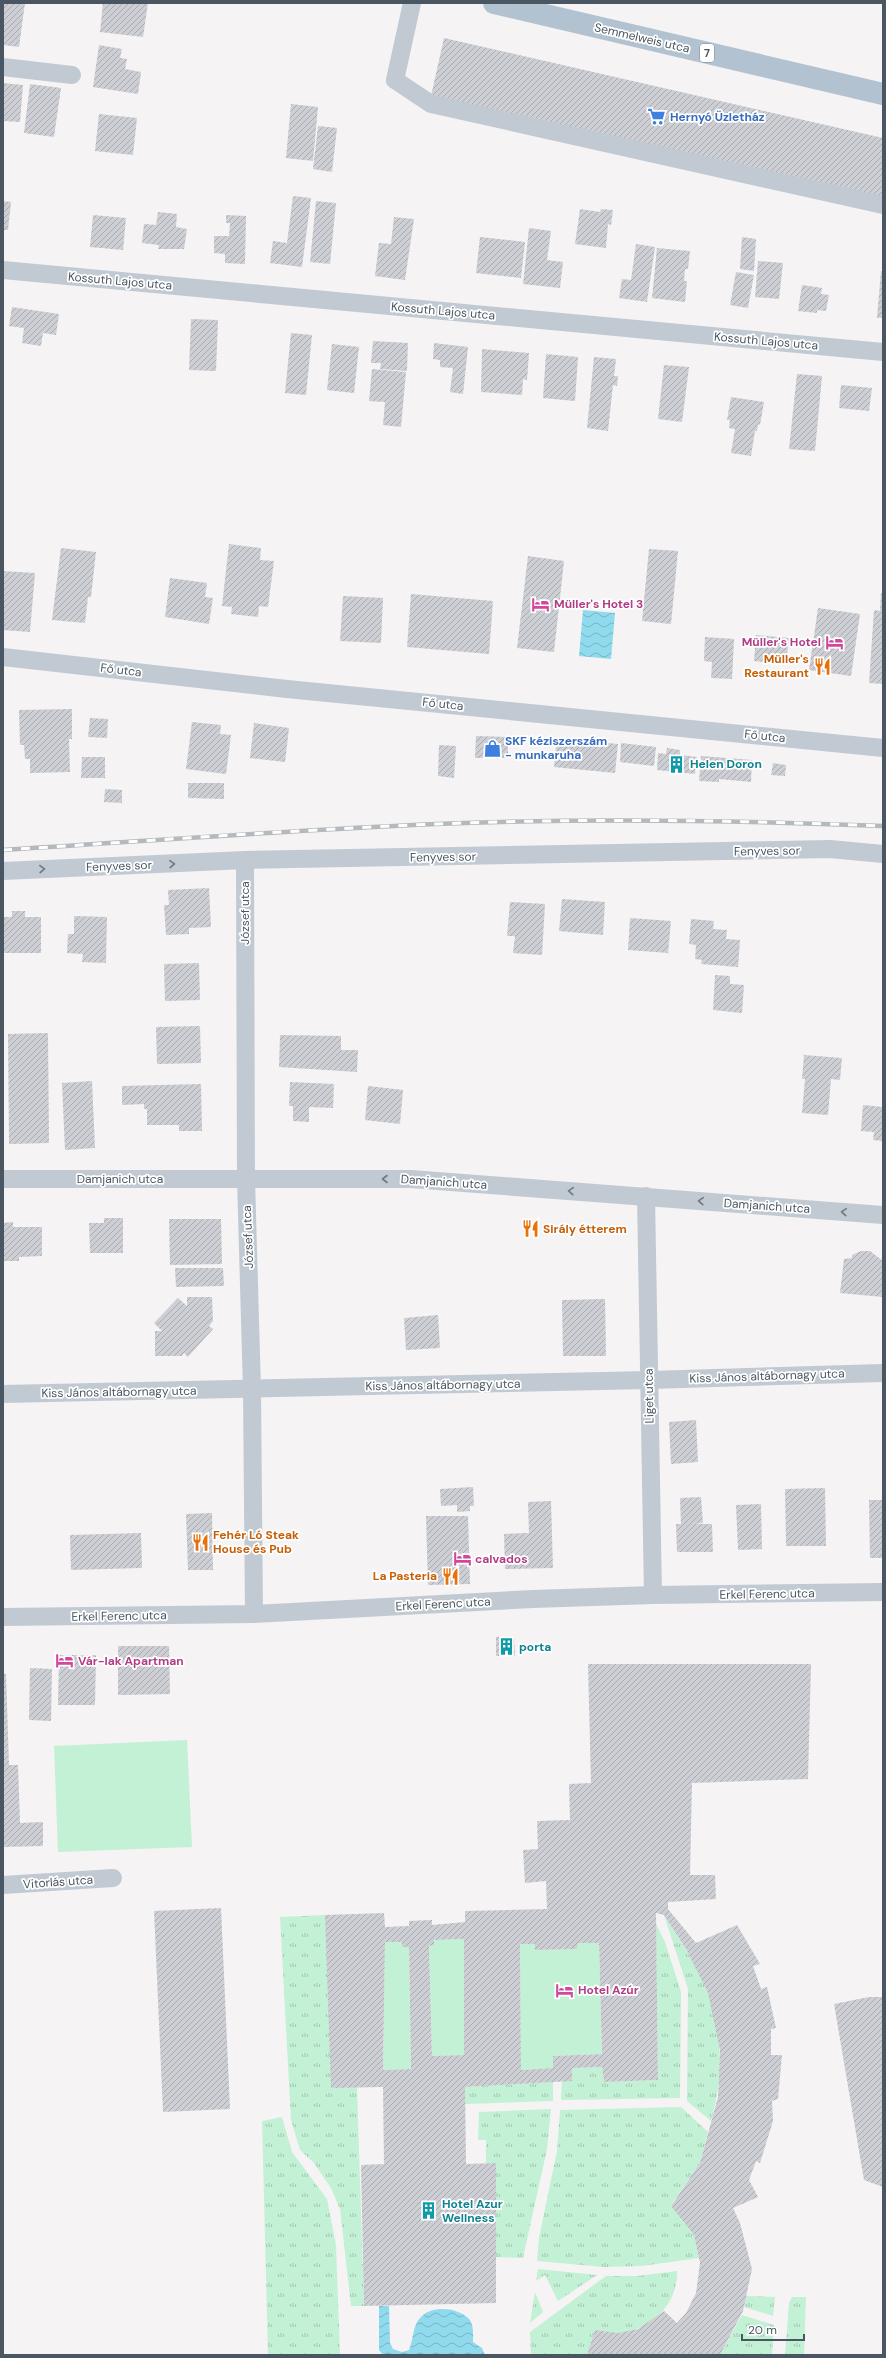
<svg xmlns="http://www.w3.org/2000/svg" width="886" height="2358" font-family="'DM Sans',sans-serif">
<defs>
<pattern id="grass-tufts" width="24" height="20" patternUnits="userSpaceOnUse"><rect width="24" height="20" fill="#c3f1d5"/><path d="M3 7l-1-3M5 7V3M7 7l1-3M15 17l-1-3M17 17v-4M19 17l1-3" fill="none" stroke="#a0c6b0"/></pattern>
<pattern id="water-waves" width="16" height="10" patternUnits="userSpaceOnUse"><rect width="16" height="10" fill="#90daee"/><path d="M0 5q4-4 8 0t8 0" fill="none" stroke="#78b4c4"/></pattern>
<pattern id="building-hatch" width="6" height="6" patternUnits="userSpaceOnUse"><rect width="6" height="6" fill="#cdcfd5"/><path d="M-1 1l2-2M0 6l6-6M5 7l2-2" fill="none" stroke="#a8abb0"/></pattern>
</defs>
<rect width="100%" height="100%" fill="#f5f3f3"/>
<g fill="url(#grass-tufts)">
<polygon points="325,1915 357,2087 364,2306 351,2306 340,2209 331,2188 314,2163 300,2150 291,2120 280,1917"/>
<path d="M664 1915C680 1940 697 1965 708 1992 723 2033 723 2080 711 2121L687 2101 688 1989Z"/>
<polygon points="656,1924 665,1942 681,1992 680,2098 561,2100 562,2081 572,2068 602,2067 604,2082 658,2080"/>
<polygon points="553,2082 553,2101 465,2104 465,2087"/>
<polygon points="681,2107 708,2132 700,2163 671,2205 694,2235 699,2258 642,2266 604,2267 537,2261 539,2238 557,2151 560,2110"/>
<polygon points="551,2109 547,2149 523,2258 496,2257 496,2163 486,2163 486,2140 478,2140 479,2112"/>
<polygon points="282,2117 292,2152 327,2199 336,2245 340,2355 268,2355 262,2121"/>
<polygon points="538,2269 597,2275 558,2301 545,2275 536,2281"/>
<path d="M677 2271C678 2304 652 2329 620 2333 612 2334 603 2331 595 2330L587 2355H531L530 2332 606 2276H637Z"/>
<polygon points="535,2292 543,2312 530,2323"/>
<polygon points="746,2296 775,2297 773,2316 744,2307"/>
<polygon points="792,2297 806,2297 804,2355 785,2355 789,2303"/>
<polygon points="742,2315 774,2325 772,2355 720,2355"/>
</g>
<g fill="#c3f1d5">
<polygon points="187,1740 192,1847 58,1852 54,1746"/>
<polygon points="464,1939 464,2055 432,2056 429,1946 434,1945 434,1940"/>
<polygon points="385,1942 402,1942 402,1947 409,1947 411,2069 383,2070"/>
<polygon points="578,1943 599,1943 602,2054 553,2056 553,2068 521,2070 520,1944 535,1944 535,1950 577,1949"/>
</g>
<g fill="url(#water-waves)">
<polygon points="583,610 615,613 611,659 579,656"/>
<path d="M379 2306H389L390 2343 393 2349 402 2352 409 2350C414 2339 412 2325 422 2316 433 2305 458 2308 468 2318 474 2323 473 2334 473 2342L482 2348 485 2355H383L379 2350Z"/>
</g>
<g fill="url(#building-hatch)" fill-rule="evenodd">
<polygon points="3,3 25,3 19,47 3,45"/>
<polygon points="103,3 148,3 143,37 100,32"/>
<polygon points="444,38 883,138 883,198 431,96"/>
<polygon points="99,45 122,49 120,58 127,59 125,69 141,72 138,94 93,87"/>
<polygon points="3,83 23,85 20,122 3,121"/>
<polygon points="30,84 61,88 54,137 24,133"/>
<polygon points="291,104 318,107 313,161 286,158"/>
<polygon points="99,114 137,118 133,155 95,151"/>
<polygon points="318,126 337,128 332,172 313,169"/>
<polygon points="293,196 311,198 302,267 270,263 273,241 287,243"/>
<polygon points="3,201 11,202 8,230 3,230"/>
<polygon points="316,201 336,203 330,264 310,262"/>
<polygon points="580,209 600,212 601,209 613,210 611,225 608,224 606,248 575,244"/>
<polygon points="158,212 177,214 176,227 187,229 184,249 158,249 159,245 142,243 144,224 156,225"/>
<polygon points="93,215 126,218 123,250 90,247"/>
<polygon points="226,215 246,216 245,264 225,263 225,254 214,253 214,236 229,236 230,223 226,223"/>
<polygon points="394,217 414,219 405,280 375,276 379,243 391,244"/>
<polygon points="529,228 551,231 547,260 563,262 560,288 523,284"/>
<polygon points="480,237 525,242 521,278 476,273"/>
<polygon points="742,237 756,239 754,271 740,269"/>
<polygon points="636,244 655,247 647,302 619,298 622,279 631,280"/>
<polygon points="657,248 690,251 688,269 685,269 684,281 687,281 685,302 652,298"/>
<polygon points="758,261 783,263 779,299 755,297"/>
<polygon points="881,271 883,271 883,318 877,318"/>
<polygon points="736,272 754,275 748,308 730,305"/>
<polygon points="802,285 822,288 821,294 829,295 826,311 817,310 817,313 798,311"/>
<polygon points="12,307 59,314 56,335 43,333 41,346 22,343 24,328 9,326"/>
<polygon points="191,319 218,320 216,371 189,370"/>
<polygon points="291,333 312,335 306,395 285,393"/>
<polygon points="373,341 408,343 407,371 380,369 381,363 371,363"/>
<polygon points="434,343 468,347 463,394 450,392 453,368 440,367 440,360 433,359"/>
<polygon points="332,344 359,347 354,393 327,390"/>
<polygon points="482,349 529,353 527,380 523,379 522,395 481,392"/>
<polygon points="546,354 578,357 575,401 543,398"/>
<polygon points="594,357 616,359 614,376 618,376 617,386 613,385 608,431 587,428"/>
<polygon points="664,365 689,367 682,422 658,419"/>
<polygon points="372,369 406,372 401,427 383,425 385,402 369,401"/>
<polygon points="797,374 822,376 815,451 789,449"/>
<polygon points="841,385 872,388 869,411 839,408"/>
<polygon points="731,397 764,402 760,425 758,424 757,431 755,431 751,456 731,453 735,429 729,428 730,420 727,420"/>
<polygon points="229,544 261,548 260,560 274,561 268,607 259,606 258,617 231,614 232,607 222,606"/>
<polygon points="61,548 96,552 91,597 88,597 85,623 52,620"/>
<polygon points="649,549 678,551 671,624 642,621"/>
<polygon points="528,556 564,561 554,652 517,648"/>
<polygon points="3,571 35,573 30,632 3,630"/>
<polygon points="170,578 207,583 205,597 213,598 209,624 165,617"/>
<polygon points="881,593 883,593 883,684 869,683 874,610 880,611"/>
<polygon points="411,594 493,601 489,654 407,647"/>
<polygon points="343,596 383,598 381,643 340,641"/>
<polygon points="818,608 860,614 851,676 809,670"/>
<polygon points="756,635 789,638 786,664 754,661"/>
<polygon points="705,637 734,639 732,679 711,678 712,662 704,661"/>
<polygon points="72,709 72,739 69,739 70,772 30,773 30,759 25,759 24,745 20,745 19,710"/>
<polygon points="90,718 108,719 107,738 88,737"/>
<polygon points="192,722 221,725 220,734 231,735 226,774 186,769"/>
<polygon points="254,723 289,728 285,762 250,758"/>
<polygon points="476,736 508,737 508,758 475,758"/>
<polygon points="557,738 618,744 615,773 554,767"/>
<polygon points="621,743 656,747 654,766 620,762"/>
<polygon points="439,745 456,746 454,778 438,776"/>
<polygon points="667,748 680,750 680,755 697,757 695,774 657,770 658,753 666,754"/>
<polygon points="701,756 752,760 751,782 719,779 719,782 699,781"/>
<polygon points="82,757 105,757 105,778 81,778"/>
<polygon points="773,763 786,765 785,776 771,775"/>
<polygon points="188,783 224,783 224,799 188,798"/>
<polygon points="105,789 122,790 122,803 104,802"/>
<polygon points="209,888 211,927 189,928 189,934 166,935 164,905 169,905 168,890"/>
<polygon points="562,899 605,902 603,935 559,931"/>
<polygon points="510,902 545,904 542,955 513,953 515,936 507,936"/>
<polygon points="12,911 25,911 25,917 41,917 41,953 3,953 3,917 12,917"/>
<polygon points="74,916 107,917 106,963 82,962 83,954 67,953 68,934 74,934"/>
<polygon points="630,918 671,921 668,953 628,950"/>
<polygon points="691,919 714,921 713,929 727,930 726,939 740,940 738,967 701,964 702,960 695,959 696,945 689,944"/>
<polygon points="199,963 200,1000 165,1001 164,964"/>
<polygon points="715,975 730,976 730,984 744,985 742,1013 713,1010"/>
<polygon points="200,1026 201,1063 157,1064 156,1027"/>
<polygon points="48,1033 49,1143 9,1144 8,1034"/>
<polygon points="280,1035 341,1036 341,1050 358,1050 357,1072 279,1067"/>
<polygon points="804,1055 842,1058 840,1080 831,1079 828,1115 802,1113 805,1079 802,1079"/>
<polygon points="92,1081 95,1148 65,1150 62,1083"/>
<polygon points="290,1082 334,1084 333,1108 309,1107 309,1122 293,1121 293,1106 289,1106"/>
<polygon points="201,1084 202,1131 179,1131 179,1125 147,1125 147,1109 144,1109 144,1104 122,1105 122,1086"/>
<polygon points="368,1086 403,1090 400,1124 365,1120"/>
<polygon points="863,1105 883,1107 883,1141 873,1140 874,1132 861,1131"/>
<polygon points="104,1218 123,1218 123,1253 90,1253 89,1223 104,1223"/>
<polygon points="169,1219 221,1219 222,1264 170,1265"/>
<polygon points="13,1222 13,1227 42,1227 42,1256 19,1257 19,1261 3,1261 3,1223"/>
<polygon points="861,1251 870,1251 883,1261 883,1297 840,1293 844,1259 852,1258 852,1255"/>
<polygon points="175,1268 223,1268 224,1286 176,1287"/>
<polygon points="187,1297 212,1297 213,1321 209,1326 213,1329 188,1357 184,1353 182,1356 155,1356 155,1331 162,1331 154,1323 178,1298 187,1306"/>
<polygon points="605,1299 606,1356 563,1356 562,1300"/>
<polygon points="438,1315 440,1348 406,1350 404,1318"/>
<polygon points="696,1420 698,1462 671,1464 669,1422"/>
<polygon points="473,1487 474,1506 470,1506 470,1511 457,1512 457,1505 441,1506 440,1489"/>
<polygon points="825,1488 826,1546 786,1546 785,1489"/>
<polygon points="701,1497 703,1523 694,1524 712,1524 713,1552 677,1552 676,1524 681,1524 680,1498"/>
<polygon points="869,1500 883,1500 883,1558 870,1558"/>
<polygon points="551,1501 553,1568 505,1569 504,1534 529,1533 528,1502"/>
<polygon points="761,1504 762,1549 738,1550 736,1505"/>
<polygon points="212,1513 213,1570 188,1570 186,1514"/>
<polygon points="426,1516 468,1516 470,1584 428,1585"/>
<polygon points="141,1533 142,1568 71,1570 70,1535"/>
<polygon points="496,1637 514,1637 515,1656 496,1656"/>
<polygon points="118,1646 169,1646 170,1694 118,1695"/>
<polygon points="59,1655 96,1655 95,1705 58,1705"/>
<path d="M588 1664H811L808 1779 692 1783 690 1875H715L716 1899 668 1902V1909L696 1943 737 1925 760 1964 753 1966 761 1989 767 1987 776 2028 771 2029V2055H782L778 2099 772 2101 773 2121 760 2163 756 2161 749 2180 758 2197 733 2208 740 2223 752 2269 743 2311 720 2355H587L595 2330 618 2333 638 2329 664 2311 677 2323 686 2313 696 2293 700 2263 694 2235 671 2206 700 2163 718 2097 720 2050 708 1993 686 1949 664 1915 656 1913 658 2080 604 2082 602 2067 572 2068V2081L465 2087 466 2164 496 2163V2303L364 2306 361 2165 384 2164 383 2087 331 2088 325 1915 384 1913 385 1927 409 1926V1921L432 1920V1925L465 1922V1911L547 1909 546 1881 525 1883 523 1850 538 1849 537 1821 570 1820 569 1784 591 1783ZM464 1939V2055L432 2056 429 1946 434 1945V1940ZM385 1942H402V1947H409L411 2069 383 2070ZM578 1943H599L602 2054 553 2056V2068L521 2070 520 1944H535V1950L577 1949Z"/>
<polygon points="30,1668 52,1669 51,1721 29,1720"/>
<polygon points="3,1674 6,1674 9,1765 18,1765 20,1823 43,1822 43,1846 3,1847"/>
<polygon points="221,1908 230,2109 163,2112 154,1911"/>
<polygon points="869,1997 883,1997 883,2187 864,2180 834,2004"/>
</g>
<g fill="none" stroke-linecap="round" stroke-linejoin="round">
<g stroke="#c1cad2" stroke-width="18">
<polyline points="412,3 395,80 431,104 883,205"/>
<polyline points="3,67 72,75"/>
<polyline points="3,270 883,352"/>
<polyline points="3,657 287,689 883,748"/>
<polyline points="245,860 246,1179 252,1390 254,1614"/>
<polyline points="3,871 245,860 830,849 883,854"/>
<polyline points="3,1179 411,1179 883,1215"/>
<polyline points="646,1196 653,1595"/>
<polyline points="3,1394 649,1380 883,1373"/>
<polyline points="3,1617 254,1614 533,1599 653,1595 883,1592"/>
<polyline points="3,1885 113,1878"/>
</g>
<polyline stroke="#b3c2d1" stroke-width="22" points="494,3 883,94"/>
<defs>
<path id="rail" d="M3 850C147 841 292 830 436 824 585 818 734 820 883 826"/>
</defs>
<use href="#rail" stroke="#b5b8bd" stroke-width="4.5"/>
<use href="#rail" stroke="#fff" stroke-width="3" stroke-dasharray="9" stroke-linecap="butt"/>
</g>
<defs><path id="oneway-chevron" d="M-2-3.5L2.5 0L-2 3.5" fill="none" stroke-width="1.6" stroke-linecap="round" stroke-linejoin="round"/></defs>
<g stroke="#6e7983">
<use href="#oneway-chevron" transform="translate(172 864) rotate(-2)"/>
<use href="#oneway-chevron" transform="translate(42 869) rotate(-2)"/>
<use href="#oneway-chevron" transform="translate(385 1179) rotate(-180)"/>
<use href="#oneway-chevron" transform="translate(571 1191) rotate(-176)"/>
<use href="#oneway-chevron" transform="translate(701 1201) rotate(-176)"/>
<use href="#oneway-chevron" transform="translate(844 1212) rotate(-176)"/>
</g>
<defs>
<symbol id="supermarket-bare" viewBox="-9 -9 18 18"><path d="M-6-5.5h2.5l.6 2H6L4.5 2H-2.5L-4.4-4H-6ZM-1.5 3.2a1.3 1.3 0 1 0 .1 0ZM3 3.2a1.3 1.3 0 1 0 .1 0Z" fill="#3f7fe0" stroke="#fff" stroke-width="2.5" paint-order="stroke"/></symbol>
<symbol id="hotel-bare" viewBox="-9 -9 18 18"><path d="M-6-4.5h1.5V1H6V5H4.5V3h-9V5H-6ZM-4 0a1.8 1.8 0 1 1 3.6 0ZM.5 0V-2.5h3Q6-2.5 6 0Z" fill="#d1479c" stroke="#fff" stroke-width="2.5" paint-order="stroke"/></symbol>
<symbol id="restaurant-bare" viewBox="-9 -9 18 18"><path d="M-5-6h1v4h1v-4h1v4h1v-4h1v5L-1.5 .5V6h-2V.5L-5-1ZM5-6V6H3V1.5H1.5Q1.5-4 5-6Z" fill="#e8710a" stroke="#fff" stroke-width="2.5" paint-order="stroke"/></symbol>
<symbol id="shop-bare" viewBox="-9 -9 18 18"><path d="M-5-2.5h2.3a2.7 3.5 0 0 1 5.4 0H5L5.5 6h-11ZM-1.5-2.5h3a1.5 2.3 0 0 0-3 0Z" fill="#3f7fe0" stroke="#fff" stroke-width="2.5" paint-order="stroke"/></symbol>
<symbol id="building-bare" viewBox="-9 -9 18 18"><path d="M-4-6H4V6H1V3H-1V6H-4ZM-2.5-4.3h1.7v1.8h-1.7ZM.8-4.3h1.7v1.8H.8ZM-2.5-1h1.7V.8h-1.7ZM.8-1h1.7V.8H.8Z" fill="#0f9aa8" stroke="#fff" stroke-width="2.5" paint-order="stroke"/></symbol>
</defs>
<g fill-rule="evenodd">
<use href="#supermarket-bare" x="644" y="104" width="25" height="25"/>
<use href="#hotel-bare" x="528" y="592" width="25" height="25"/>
<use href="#hotel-bare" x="822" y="630" width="25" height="25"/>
<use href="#restaurant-bare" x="810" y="654" width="25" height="25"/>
<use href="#shop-bare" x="480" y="736" width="25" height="25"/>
<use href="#building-bare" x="664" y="752" width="25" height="25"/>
<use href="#restaurant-bare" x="518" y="1216" width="25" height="25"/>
<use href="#restaurant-bare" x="188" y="1530" width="25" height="25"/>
<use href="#hotel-bare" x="450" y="1546" width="25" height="25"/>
<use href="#restaurant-bare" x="438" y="1564" width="25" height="25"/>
<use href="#building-bare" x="494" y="1634" width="25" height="25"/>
<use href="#hotel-bare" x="52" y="1648" width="25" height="25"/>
<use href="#hotel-bare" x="552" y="1978" width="25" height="25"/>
<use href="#building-bare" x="416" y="2198" width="25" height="25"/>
</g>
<g text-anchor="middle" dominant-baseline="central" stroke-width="3.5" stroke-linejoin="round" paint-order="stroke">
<rect fill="#fff" stroke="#808990" stroke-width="1" x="700" y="44" width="14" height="18" rx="3"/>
<g font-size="11" font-weight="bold" fill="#4a5661">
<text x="707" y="53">7</text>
</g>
<g font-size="12" fill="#4a5661" stroke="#fff">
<text transform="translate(642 38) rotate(13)">Semmelweis utca</text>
<text transform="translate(120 281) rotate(5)">Kossuth Lajos utca</text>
<text transform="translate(443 311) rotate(5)">Kossuth Lajos utca</text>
<text transform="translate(766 341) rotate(5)">Kossuth Lajos utca</text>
<text transform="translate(121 670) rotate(7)">Fő utca</text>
<text transform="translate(443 704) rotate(6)">Fő utca</text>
<text transform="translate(765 736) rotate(6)">Fő utca</text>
<text transform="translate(767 851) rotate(-1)">Fenyves sor</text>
<text transform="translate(443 857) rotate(-1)">Fenyves sor</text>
<text transform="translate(119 866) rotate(-2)">Fenyves sor</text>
<text transform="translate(245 913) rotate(-90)">József utca</text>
<text x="120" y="1179">Damjanich utca</text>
<text transform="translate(444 1182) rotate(4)">Damjanich utca</text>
<text transform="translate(767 1206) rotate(4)">Damjanich utca</text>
<text transform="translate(248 1237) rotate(-92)">József utca</text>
<text transform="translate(767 1376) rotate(-2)">Kiss János altábornagy utca</text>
<text transform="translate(443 1385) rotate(-1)">Kiss János altábornagy utca</text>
<text transform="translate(119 1392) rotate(-1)">Kiss János altábornagy utca</text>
<text transform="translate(649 1396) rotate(-91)">Liget utca</text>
<text transform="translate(767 1594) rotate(-1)">Erkel Ferenc utca</text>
<text transform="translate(443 1604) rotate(-3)">Erkel Ferenc utca</text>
<text transform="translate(119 1616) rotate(-1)">Erkel Ferenc utca</text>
<text transform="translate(58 1882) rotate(-4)">Vitorlás utca</text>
</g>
<g font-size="12" font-weight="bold" fill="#366cbe" stroke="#fff" text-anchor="start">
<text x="670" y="117">Hernyó Üzletház</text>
<text x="505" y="741">SKF kéziszerszám<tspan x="505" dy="14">- munkaruha</tspan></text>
</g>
<g font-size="12" font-weight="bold" fill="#b23c85" stroke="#fff" text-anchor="start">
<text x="554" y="604">Müller's Hotel 3</text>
<text x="821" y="642" text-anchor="end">Müller's Hotel</text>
<text x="475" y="1559">calvados</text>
<text x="78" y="1661">Vár-lak Apartman</text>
<text x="578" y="1990">Hotel Azúr</text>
</g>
<g font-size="12" font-weight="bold" fill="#c56008" stroke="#fff" text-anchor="end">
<text x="809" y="659">Müller's<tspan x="809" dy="14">Restaurant</tspan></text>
<text x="543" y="1229" text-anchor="start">Sirály étterem</text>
<text x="213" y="1535" text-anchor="start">Fehér Ló Steak<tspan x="213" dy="14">House és Pub</tspan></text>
<text x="437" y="1576">La Pasteria</text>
</g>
<g font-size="12" font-weight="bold" fill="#0d838f" stroke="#fff" text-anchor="start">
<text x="690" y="764">Helen Doron</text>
<text x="519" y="1647">porta</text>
<text x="442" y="2204">Hotel Azur<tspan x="442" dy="14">Wellness</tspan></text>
</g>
</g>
<rect width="886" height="2358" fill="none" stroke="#4a5661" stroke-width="8"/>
<path d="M742 2334v6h62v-6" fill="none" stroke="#4a5661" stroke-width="2"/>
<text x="748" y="2334" font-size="12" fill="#4a5661" stroke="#ffffff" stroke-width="3" paint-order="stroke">20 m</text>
</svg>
